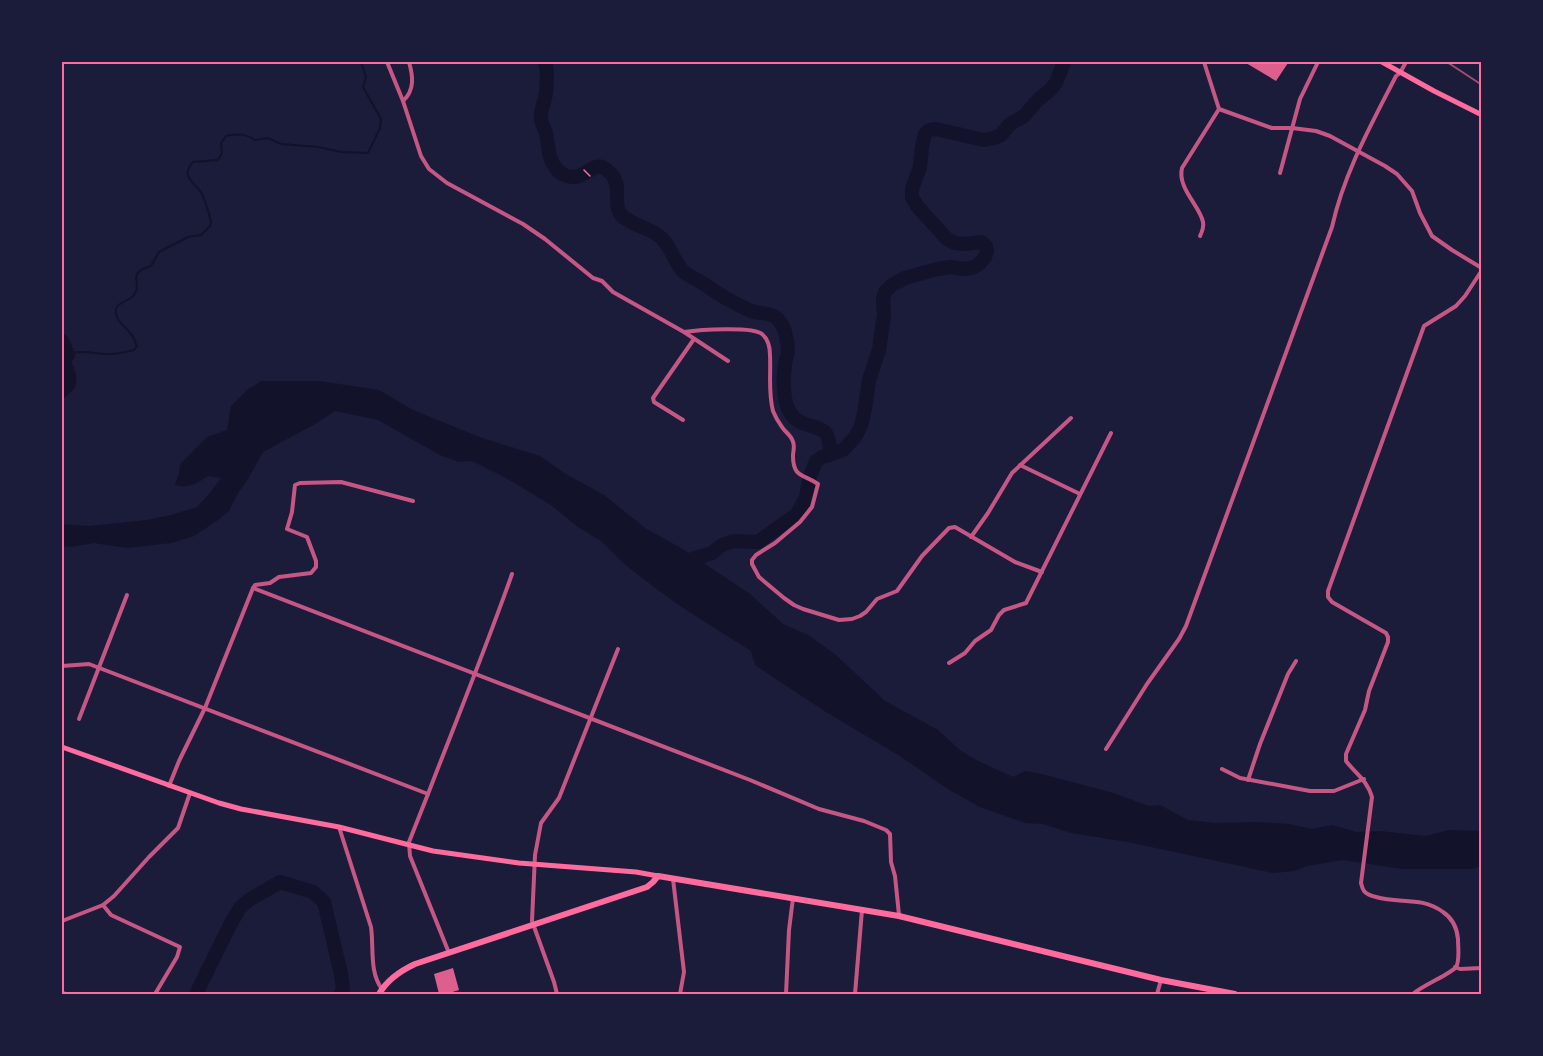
<svg xmlns="http://www.w3.org/2000/svg" width="1543" height="1056" font-family="Mulish,sans-serif">
<rect width="100%" height="100%" fill="#1b1b3a"/>
<path fill="#12122b" d="M262 381H319L379 390 413 410 435 419 482 438 540 456 564 473 604 495 645 528 681 548 750 594 783 624 808 635 836 655 885 701 938 730 961 751 978 761 1013 777 1026 771 1042 774 1113 793 1149 806 1160 805 1188 820 1215 823 1256 822 1289 824 1311 829 1332 825 1356 832 1379 831 1427 836 1448 830 1481 831V866L1473 869H1402L1343 860 1307 866 1294 871 1273 873 1128 842 1071 833 1043 824 1025 823 980 807 948 789 900 756 826 712 755 665 751 651 680 606 642 578 622 562 601 541 578 527 551 505 506 478 472 461 459 462 440 455 378 420 335 411 315 424 263 452 248 479 238 493 229 511 218 520 194 536 171 543 127 548 94 543 71 547 62 546V524L89 526 147 520 171 515 197 507 210 493 221 478 208 476C197 483 188 489 175 485L179 473 180 465 207 437 227 430 231 406 248 389Z"/>
<g fill="none" stroke-linecap="round" stroke-linejoin="round">
<path stroke="#12122b" stroke-width="2" d="M68 355C80 349 95 354 109 354 117 354 126 352 134 350L137 346C136 345 134 338 133 337 129 329 117 323 116 314 113 302 129 302 134 295 144 282 124 274 151 266L159 252 188 237 201 235 210 226 211 222C209 213 206 203 202 194 196 183 179 177 193 162L218 160 222 153 221 143 226 136C237 134 245 133 255 140L268 138 281 144 318 147 341 152 368 153 380 128 381 119 363 87 366 77 361 62"/>
<g stroke="#12122b" stroke-width="14">
<path d="M545 62C548 71 547 83 546 93 545 101 541 108 541 115 540 122 544 127 546 133 549 145 547 157 555 167 561 176 573 180 583 174 592 170 597 162 607 170 624 183 613 199 619 212 624 222 648 228 658 235 671 244 673 262 684 272 690 277 697 279 704 284 718 294 735 304 751 311 760 314 770 312 777 318 785 326 788 341 788 352 787 357 785 361 785 365 783 379 783 393 787 406 799 439 834 412 829 455"/>
<path d="M62 341 68 355C61 363 67 367 69 375 70 378 69 381 69 384L62 391"/>
<polyline points="677,564 712,553 722,545 733,541 758,542 797,514 806,497 810,476 816,461 822,457 843,450 855,437 861,426 865,408 869,380 879,350 884,315 883,299 885,292 892,285 905,278 937,269 951,267 962,269 972,268 979,264 985,257 987,251 986,246 981,242 964,244 955,243 947,239 917,206 912,197 912,189 920,167 922,147 925,134 929,130 936,129 984,140 994,138 1001,135 1010,124 1024,116 1038,100 1050,90 1056,83 1064,62"/>
<polyline points="196,994 231,923 240,908 249,900 280,882 313,892 324,902 341,974 343,988 341,994"/>
</g>
</g>
<g fill="#dd5f8e">
<polygon points="1247,62 1286,62 1288,63 1276,81 1246,63"/>
<polygon points="453,968 459,990 446,994 439,994 434,974"/>
</g>
<g fill="none" stroke-linecap="round" stroke-linejoin="round">
<polyline stroke="#ff6b9d" stroke-width="1.5" points="584,170 590,176"/>
<g stroke="#c65784" stroke-width="4">
<polyline points="387,62 403,101 421,156 429,169 447,183 523,224 545,239 593,278 602,281 613,292 684,332 728,361"/>
<path d="M403 101C415 90 413 76 409 62"/>
<polyline points="1219,109 1272,128 1292,128 1316,131 1330,136 1385,166 1397,174 1412,191 1420,213 1432,236 1452,250 1480,267 1482,271"/>
<polyline points="1280,173 1300,99 1318,62"/>
<path d="M1200 236C1202 232 1204 227 1203 222 1200 206 1177 188 1182 168L1219 109 1204 62"/>
<path d="M684 332C698 330 752 326 762 334 768 339 770 348 770 355 771 374 768 392 773 411 775 416 779 423 782 427 785 432 792 436 793 442 795 446 793 451 793 456 793 478 804 474 818 484L812 507 800 522 775 543 756 555 752 560V564L759 577 784 598 794 605 803 609 839 620 852 619 860 616 866 612 877 599 897 591 922 556 949 528 955 527 1015 562 1042 572"/>
<polyline points="683,420 654,402 653,398 694,339"/>
<polyline points="1020,465 1080,494"/>
<polyline points="971,537 988,513 1012,473 1071,418"/>
<polyline points="253,588 750,780 819,809 864,821 886,830 890,834 891,862 895,876 899,915"/>
<polyline points="949,663 965,653 975,641 991,630 999,615 1004,610 1026,603 1111,433"/>
<polyline points="62,666 89,664 428,794 409,842 410,856 449,953"/>
<polyline points="79,719 127,595"/>
<path d="M1106 749 1147 684 1179 639 1186 626 1332 227C1344 173 1371 125 1396 76L1400 73 1406 62"/>
<polyline points="1222,769 1240,778 1310,791 1334,791 1364,779"/>
<polyline points="1248,780 1260,744 1288,674 1296,661"/>
<polyline points="169,786 179,761 205,708 253,588 255,585 270,583 279,577 311,573 316,567 316,561 307,537 287,529 292,512 295,485 300,483 341,482 413,501"/>
<path d="M428 794C456 721 486 648 512 574"/>
<path d="M339 827 371 927C374 947 369 972 382 989"/>
<polyline points="673,879 684,972 680,994"/>
<polyline points="103,905 111,915 180,947 177,957 155,994"/>
<polyline points="62,921 103,905 114,896 149,857 178,828 190,793"/>
<polyline points="1455,967 1460,969 1482,968"/>
<polyline points="62,993 66,994"/>
<polyline points="557,994 554,982 532,921 535,855 541,823 559,798 618,649"/>
<polyline points="786,994 789,930 793,898"/>
<polyline points="855,994 862,910"/>
<polyline points="1157,994 1161,980"/>
<path d="M1413 994C1423 985 1451 974 1456 967 1460 961 1458 947 1458 939 1457 928 1452 918 1443 912 1421 896 1400 904 1376 897 1371 896 1367 895 1364 891 1362 888 1362 886 1361 883L1372 797C1367 780 1356 774 1346 761V754L1365 710 1369 691 1388 642V637L1386 633 1332 602 1328 597V591L1424 326 1456 306 1465 296 1482 270"/>
</g>
<g stroke="#ff6b9d" stroke-width="5">
<polyline points="1382,62 1434,91 1482,115"/>
<polyline points="62,747 219,803 241,809 339,827 433,851 519,863 636,872 658,876"/>
</g>
<path stroke="#ff6b9d" stroke-width="6" d="M379 994C387 980 400 971 415 964L647 887 653 882 658 876 899 916 1161 980 1235 994"/>
<polyline stroke="#a44b75" stroke-width="2" points="1447,62 1482,85"/>
</g>
<rect width="1543" height="1056" fill="none" stroke="#1b1b3a" stroke-width="126"/>
<rect x="63" y="63" width="1417" height="930" fill="none" stroke="#ff6b9d" stroke-width="2"/>
</svg>
